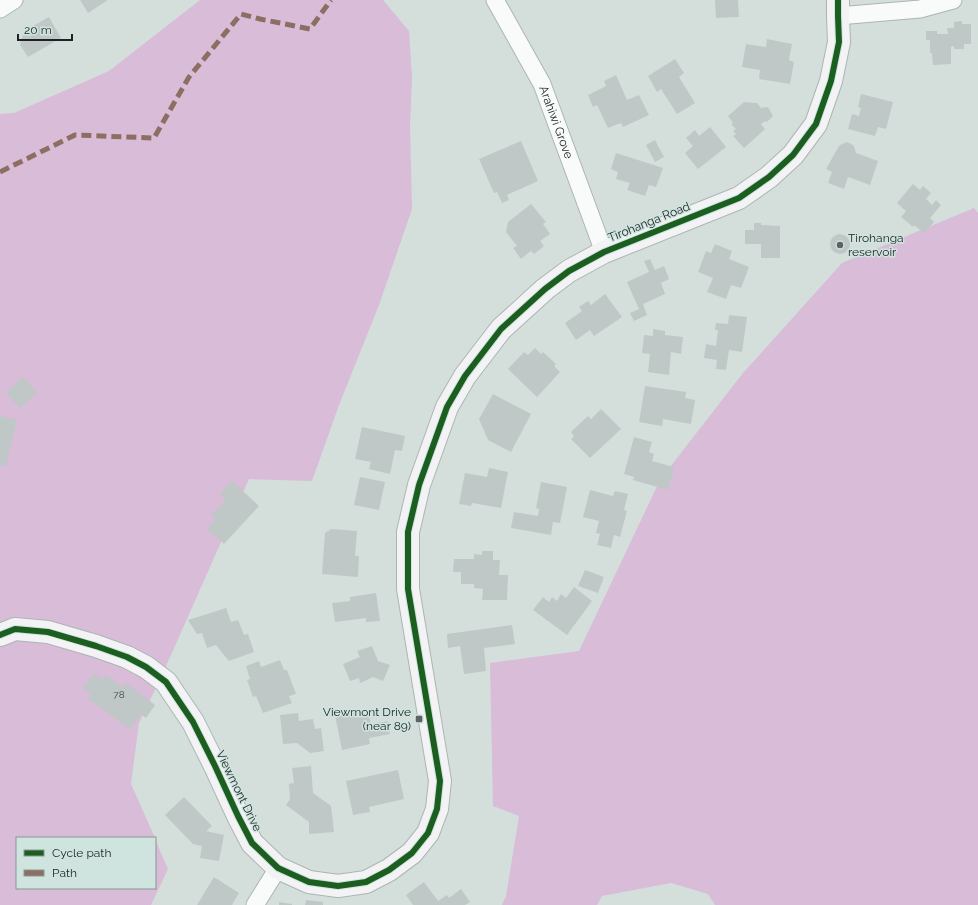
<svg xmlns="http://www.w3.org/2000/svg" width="978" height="905" font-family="Raleway,sans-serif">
<rect width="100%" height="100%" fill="#d4dfdc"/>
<g fill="#d8bcd8">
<polygon points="200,0 383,0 409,31 412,77 410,127 412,209 379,305 339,405 312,481 249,479 163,673 139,723 131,784 155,838 17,838 17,888 155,888 155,839 168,869 151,905 0,905 0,114 14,113 109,71"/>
<polygon points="974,208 978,213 978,905 715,905 708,894 671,883 602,896 597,905 502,905 506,896 519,816 493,806 490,663 579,651 660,480 743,373 842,263"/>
</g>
<g fill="#bfc8c6">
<polygon points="80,0 108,0 88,13"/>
<polygon points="715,0 738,0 739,17 716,18"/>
<polygon points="49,17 61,38 28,57 20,45 24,31"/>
<polygon points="962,21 962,24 971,24 971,44 964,44 964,49 954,49 954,46 951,47 951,64 933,65 932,53 930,53 930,40 926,40 926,31 937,31 937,34 948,34 947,28 954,28 954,22"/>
<polygon points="767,39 792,44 789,60 794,62 790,84 759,79 760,70 742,67 746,44 766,47"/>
<polygon points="675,59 684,73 679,77 695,103 677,114 661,89 657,92 648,76"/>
<polygon points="616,75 627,100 639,95 649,115 623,127 621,123 608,128 597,105 593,107 588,95 606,86 604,81"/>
<polygon points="861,94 893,102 886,129 878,127 875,136 848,129 852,114 859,116 861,108 858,107"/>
<polygon points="744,102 757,103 761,108 768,107 773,116 767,122 765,121 761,124 765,129 744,148 733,136 736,134 733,131 736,129 731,124 733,123 728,116"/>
<polygon points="710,127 726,147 698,169 685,153 693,146 686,138 695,130 699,136"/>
<polygon points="655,140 664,157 655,162 646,145"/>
<polygon points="521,141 538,181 507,195 509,200 502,203 497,192 494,193 479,159"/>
<polygon points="847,142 851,144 854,146 856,153 878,161 870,185 848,177 844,189 828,183 832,172 826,169 839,146 844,143"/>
<polygon points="616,153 663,168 656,187 649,185 645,196 627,190 630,183 616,179 618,172 611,169"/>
<polygon points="913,184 920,190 923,186 931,193 926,199 932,205 936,200 941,205 930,218 934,222 924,233 914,225 913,227 901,217 906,211 897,203"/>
<polygon points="531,204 546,222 543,224 550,234 540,241 544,246 534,254 531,251 521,259 513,248 517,246 506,232 508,222"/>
<polygon points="754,223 761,223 761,225 780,226 780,258 761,258 761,244 745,244 745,230 754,230"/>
<circle cx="840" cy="244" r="10"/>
<polygon points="715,244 732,251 729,259 749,267 741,288 731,285 726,299 707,292 713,278 698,272 706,251 711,253"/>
<polygon points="650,259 655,270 664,266 669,279 661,283 665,294 643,304 647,315 634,321 630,313 639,309 627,282 649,272 644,261"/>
<polygon points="605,294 622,317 594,336 590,330 576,340 565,323 582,311 579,307 588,301 591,305"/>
<polygon points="729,315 747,317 742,352 729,350 726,370 716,369 717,360 704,358 706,344 716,346 718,330 715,330 716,323 728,324"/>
<polygon points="653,329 665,331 665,335 683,337 681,354 671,352 669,375 648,372 650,354 642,353 644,335 653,336"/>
<polygon points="535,348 541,354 543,352 556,364 554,366 560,372 537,397 508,369 524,352 528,355"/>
<polygon points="23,377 37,393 20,408 6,393"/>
<polygon points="645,386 686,392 685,398 695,400 691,424 663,419 662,426 639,422"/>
<polygon points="493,394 531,414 511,452 488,440 479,419"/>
<polygon points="601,409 621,429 590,458 571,439 574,436 571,432 588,416 591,419"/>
<polygon points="0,416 17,420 6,466 0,465"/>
<polygon points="362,427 405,436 402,451 395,450 390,474 369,469 371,462 355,459"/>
<polygon points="634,437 652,442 649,452 654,454 652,461 674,467 668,490 633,480 634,477 624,474"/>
<polygon points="489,468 508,472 501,508 472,503 471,506 459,504 465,473 487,477"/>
<polygon points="360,477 385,482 379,510 354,505"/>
<polygon points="232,481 259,506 224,544 207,529 216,519 211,515 226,500 220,494"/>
<polygon points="541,482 567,487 560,523 553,522 551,535 511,528 514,512 538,516 539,509 536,508"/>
<polygon points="590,490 613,496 615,491 628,494 624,510 627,511 620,537 614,535 611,548 597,545 600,534 596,533 599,521 583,517"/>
<polygon points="331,529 357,531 355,556 359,556 358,577 322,574 325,533"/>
<polygon points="482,551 493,551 493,560 500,560 499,575 508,575 507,600 482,600 483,589 474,588 474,584 461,584 461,572 453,572 454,559 474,559 474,554 482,555"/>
<polygon points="585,570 604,577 598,593 578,586"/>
<polygon points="574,587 592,601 567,635 533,610 543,597 549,602 552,597 557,601 561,594 566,598"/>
<polygon points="376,593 380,621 366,622 366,618 335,622 332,603 350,601 350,597"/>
<polygon points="226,608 231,622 238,620 244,635 248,634 254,652 229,661 216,645 207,648 202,633 197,634 188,620"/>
<polygon points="512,625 515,644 484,648 486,671 464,674 460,646 448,648 447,634"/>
<polygon points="372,646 378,661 390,665 383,681 373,677 360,683 359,678 350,681 343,664 360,657 357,651"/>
<polygon points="280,660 284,670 287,670 296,694 289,696 292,703 263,713 256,696 253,697 247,680 250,679 246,666 259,661 261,667"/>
<polygon points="94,673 103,680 106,675 123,687 126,683 155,705 146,718 141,714 130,729 88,699 91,694 83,688"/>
<polygon points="356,711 357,717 369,715 371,724 388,721 390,734 369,738 370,744 342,750 335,715"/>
<polygon points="298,713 299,721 313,719 315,729 321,728 324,751 310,753 297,743 283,744 280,715"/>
<polygon points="311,766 313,793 331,806 334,832 309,834 309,822 286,805 290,799 289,784 294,783 292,768"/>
<polygon points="398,770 404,799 369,807 370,812 353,815 346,781"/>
<polygon points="184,797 212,826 206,831 224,835 219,861 200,858 202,846 193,844 165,815"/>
<polygon points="214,877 239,893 232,905 197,905"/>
<polygon points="424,882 438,901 447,895 449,898 461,889 470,902 465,905 413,905 406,895"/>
<polygon points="306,900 323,902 323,905 305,905"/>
<polygon points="279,902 292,904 292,905 279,905"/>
</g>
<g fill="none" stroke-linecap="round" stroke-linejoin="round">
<defs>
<g id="street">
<path id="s1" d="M495 0 542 84 604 252"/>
<polyline points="0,9 14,0"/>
<polyline points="838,16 920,9 953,0"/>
<polyline points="255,905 278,868"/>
</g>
<polyline id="secondary" points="0,635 15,629 48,632 96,646 127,657 146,667 166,682 193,722 215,766 238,816 252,843 278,868 309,882 338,886 366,882 389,870 412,853 428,833 437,809 440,781 408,589 408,532 419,485 447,407 465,376 501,329 545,289 569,271 604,252 739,198 769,177 793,155 816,124 831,81 839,42 838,16 838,0"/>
</defs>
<use href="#street" stroke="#acb5b3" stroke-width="19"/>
<use href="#secondary" stroke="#acb5b3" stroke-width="24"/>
<use href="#street" stroke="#f9fafa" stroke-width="17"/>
<use href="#secondary" stroke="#f3f3f5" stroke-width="22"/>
<polyline stroke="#8d6e63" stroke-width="5" stroke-dasharray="10 5" stroke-linecap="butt" points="0,172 75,135 154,138 189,77 241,14 260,19 310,29 331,0"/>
<defs>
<polyline id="cycleway" points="0,635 15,629 48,632 96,646 127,657 146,667 166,682 193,722 215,766 238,816 252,843 278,868 309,882 338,886 366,882 389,870 412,853 428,833 437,809 440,781 408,589 408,532 419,485 447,407 465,376 501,329 545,289 569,271 604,252 739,198 769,177 793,155 816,124 831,81 839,42 838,16 838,0"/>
</defs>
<use href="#cycleway" stroke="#cfe4df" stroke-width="8"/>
<use href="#cycleway" stroke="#1b5e20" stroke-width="6"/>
</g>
<g fill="#5c6563" stroke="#cfe4df" stroke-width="1.5">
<circle cx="840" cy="245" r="4"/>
<rect x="415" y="715" width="8" height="8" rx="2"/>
</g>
<g text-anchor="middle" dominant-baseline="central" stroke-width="3" stroke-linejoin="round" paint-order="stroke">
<g font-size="10" fill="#454c4b">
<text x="119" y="694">78</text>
</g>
<g font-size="12" fill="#1c2322" stroke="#cfe4df">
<text stroke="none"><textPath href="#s1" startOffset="137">Arahiwi Grove</textPath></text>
<text transform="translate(649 222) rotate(-22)">Tirohanga Road</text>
<text transform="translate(239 791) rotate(64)">Viewmont Drive</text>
</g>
<g font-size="12" fill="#1c2322" stroke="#cfe4df" text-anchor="start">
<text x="848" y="238">Tirohanga<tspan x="848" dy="14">reservoir</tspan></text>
<text x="411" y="712" text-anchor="end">Viewmont Drive<tspan x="411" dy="14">(near 89)</tspan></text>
</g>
</g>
<rect x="16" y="837" width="140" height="52" fill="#cfe4df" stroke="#879793"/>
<rect x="24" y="850" width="20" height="6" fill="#1b5e20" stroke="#879793"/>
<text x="52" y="857" font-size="12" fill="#1c2322">Cycle path</text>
<rect x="24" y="870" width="20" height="6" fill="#8d6e63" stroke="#879793"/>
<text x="52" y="877" font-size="12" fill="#1c2322">Path</text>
<path d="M18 34v6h54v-6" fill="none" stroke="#1c2322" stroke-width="2"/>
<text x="24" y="34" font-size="12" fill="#1c2322" stroke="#cfe4df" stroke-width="3" paint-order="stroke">20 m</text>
</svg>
